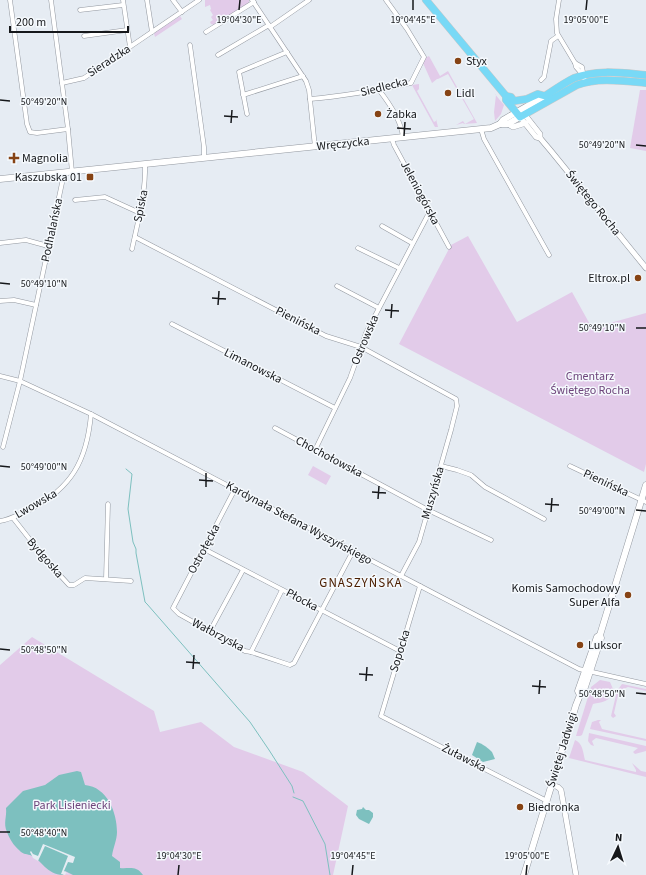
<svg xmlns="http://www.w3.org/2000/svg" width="646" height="875" font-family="'Source Sans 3',sans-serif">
<rect width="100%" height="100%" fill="#e6ecf3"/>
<g fill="#e2cbe9">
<polygon points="205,0 249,0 249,3 214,25 211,24 210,22 213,20 211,17 213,15 210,10 211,9 210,5 205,7"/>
<polygon points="180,16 182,19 155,37 154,33"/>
<polygon points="429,56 440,76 448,71 477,123 464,124 463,123 456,125 463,121 465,124 474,119 475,121 448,74 438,79 437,79 432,83 423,63 425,58"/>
<polygon points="419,84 419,89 417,91 434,122 436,121 436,119 438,127 435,127 412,85"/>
<polygon points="640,90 646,90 646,151 630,148"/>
<polygon points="494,93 504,105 501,114 495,121 494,112 496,95"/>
<polygon points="468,236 517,322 572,292 592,328 646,313 646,464 644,472 399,344 451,245"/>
<polygon points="313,466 331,476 326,485 308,475"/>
<polygon points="32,637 154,711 160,732 201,722 234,747 303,772 348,806 333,875 0,875 0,665"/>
<path d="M600 680 610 682 613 689H610V691L612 692C610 702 602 702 593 704L582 735 580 736H576L591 687Z"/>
<polygon points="622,684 646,689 646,691 628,687 619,691 614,713 616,716 613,718 611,716 617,691"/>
<polygon points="598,720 601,720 599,722 602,729 646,739 646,741 590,729 592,722"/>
<polygon points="589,733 646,746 646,751 635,754 633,752 638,748 596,738 592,741 594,746 591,745 588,741"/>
<path d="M575 740C583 743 583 753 585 760L636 772V770L632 763 641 771 646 772V777L569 758Z"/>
</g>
<g fill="#7dc0bf">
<path d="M477 742C483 744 488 748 492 752L495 759 483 762 472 755Z"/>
<path d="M77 771 81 772 85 785C107 787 117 812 117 832 117 840 113 848 112 856L120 862V868C129 869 136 865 143 875H73L65 871 63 875C47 875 42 860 30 855 26 854 22 854 19 850 14 846 9 838 7 832 3 823 7 817 6 808L23 791 45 785 59 775Z"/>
<polygon points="363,807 366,810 369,810 373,813 373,817 369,824 359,819 356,815 357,810 362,809"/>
</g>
<polygon fill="#e6ecf3" points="43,844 75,857 73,863 68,862 64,871 70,875 66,873 65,875 61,874 68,856 45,846 38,861 33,858 30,852 31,851 33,854 38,856"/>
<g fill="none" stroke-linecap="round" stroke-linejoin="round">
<g stroke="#7dc0bf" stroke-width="1">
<polyline points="126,469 132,474 128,509 133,542 136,549 136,553 145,602 147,604 250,722 269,750 292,786 294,793"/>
<polyline points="293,797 303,801 325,844 330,875"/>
</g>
<defs>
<g id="minor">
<polyline points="10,0 27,124 30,132 37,133 68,129"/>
<polyline points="51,0 68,129 72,172"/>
<polyline points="123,0 130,47"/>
<polyline points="147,0 152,32"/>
<polyline points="173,0 182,12"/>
<polyline points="252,0 306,81 309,90 315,147"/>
<polyline points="559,0 556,19 557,33 575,63 576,67 583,75"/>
<polyline points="80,10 123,5"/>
<polyline points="270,27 309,0"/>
<polyline points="206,32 254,2"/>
<polyline points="84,36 127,30"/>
<polyline points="190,45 204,147 204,158"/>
<polyline points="218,55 269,25"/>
<polyline points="575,63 582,67 585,82"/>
<polyline points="541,80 544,77 551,41 558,36"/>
<polyline points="62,83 84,78 199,0"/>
<path d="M379 90C390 104 401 120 403 137"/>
<polyline points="243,95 303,76"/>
<path d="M310 99C345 96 378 90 411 83L424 57 407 29 386 0"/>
<polyline points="247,114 239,72 287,52"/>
<polyline points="481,129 484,139 549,255"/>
<polyline points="392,139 394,145 449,247"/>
<polyline points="75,200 105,197 140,213"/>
<polyline points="382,226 412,243"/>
<polyline points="135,237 326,336 361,347 456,399 457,406 451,430 419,542 401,576"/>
<polyline points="0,243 26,240 48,246"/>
<polyline points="358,248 399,268"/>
<path d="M132 249C138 221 146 192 145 164"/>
<polyline points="337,286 379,308"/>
<polyline points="0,301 14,300 36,305"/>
<polyline points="172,324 335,408"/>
<polyline points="0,376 20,381 91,414 579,669 646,684"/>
<polyline points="275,428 428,510 491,540"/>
<polyline points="3,447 20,381 62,183 63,173"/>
<polyline points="315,450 350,378 366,333 430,211"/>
<polyline points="441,466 457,470 471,475 485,487 544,519"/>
<polyline points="570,466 646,502"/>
<polyline points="235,489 173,608 179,614 245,651 251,652 290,665 294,663 353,551"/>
<polyline points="13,518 46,560 69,585 74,585 85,578 131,581"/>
<path d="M0 521C10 520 19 514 29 510 71 489 87 461 91 414"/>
<polyline points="204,549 400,651"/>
<polyline points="106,579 108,504"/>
<polyline points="420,586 381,716 547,801"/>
<polyline points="210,631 243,570"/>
<polyline points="251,652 282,590"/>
</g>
<g id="tertiary">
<polyline points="525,115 540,134 540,138"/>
<polyline points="520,117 536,137 540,138 551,151 646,268"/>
<polyline points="508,124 513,127 526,123"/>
<polyline points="552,785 558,787 561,790 576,875"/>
</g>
<g id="secondary">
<polyline points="500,124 503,120 545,96"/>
<polyline points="0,179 491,128 500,124 508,124 520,117"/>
<polyline points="580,695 578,691 597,637 600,635 646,485"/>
<polyline points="524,875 576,705 580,695 583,693 601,638 600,635"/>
</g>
<g id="primary">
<path d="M426 0 506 96V100L520 117 577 85C599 77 623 81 646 83"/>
<path d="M506 96 511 97 514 101 527 99 538 94 545 96C554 90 564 83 574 78 597 69 623 73 646 75"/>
</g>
</defs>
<use href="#minor" stroke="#92979f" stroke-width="5"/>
<use href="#tertiary" stroke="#92979f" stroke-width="6"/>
<use href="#secondary" stroke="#92979f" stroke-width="7"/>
<use href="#primary" stroke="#c7c8c8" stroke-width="8"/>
<use href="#minor" stroke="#fff" stroke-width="4"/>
<use href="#tertiary" stroke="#fff" stroke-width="5"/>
<use href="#secondary" stroke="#fff" stroke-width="6"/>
<use href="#primary" stroke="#78d9f6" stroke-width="7"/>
</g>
<path fill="none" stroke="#16181b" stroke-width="1.5" d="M239 10 240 0M413 10V0M586 10 587 0M0 100 10 101M224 116 238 117M231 123 232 110M397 128 411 129M404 136 405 122M636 145 646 146M0 283 10 284M212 298 226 299M218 305 219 291M385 310 399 311M391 318 392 304M636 328H646M0 466 10 467M199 480 213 481M206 487V473M372 492 386 493M378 499 379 486M545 504 559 505M636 510 646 511M551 512 552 498M0 649 10 650M186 662 200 663M193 669 194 655M359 674 373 675M366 681 367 667M532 686 546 687M636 693 646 694M539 694 540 680M0 832H10M178 875 179 865M352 875 353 865M526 875 527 865"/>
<g fill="#864314" stroke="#f5f9fd" stroke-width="1.5">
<circle cx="458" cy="61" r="4"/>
<circle cx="448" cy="93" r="4"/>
<circle cx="378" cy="114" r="4"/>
<path d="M12 152h4v4h4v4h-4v4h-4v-4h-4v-4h4z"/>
<rect x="86" y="173" width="8" height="8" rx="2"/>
<circle cx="638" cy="278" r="4"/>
<circle cx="628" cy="595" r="4"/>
<circle cx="580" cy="645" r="4"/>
<circle cx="520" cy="807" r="4"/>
</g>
<g text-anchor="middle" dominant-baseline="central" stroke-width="3" stroke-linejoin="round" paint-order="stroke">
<g font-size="12" fill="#16181b" stroke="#f5f9fd">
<text transform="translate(109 61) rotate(-33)">Sieradzka</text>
<text transform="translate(384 87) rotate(-14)">Siedlecka</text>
<text transform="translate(343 144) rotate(-6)">Wręczycka</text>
<text transform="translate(420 193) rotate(62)">Jeleniogórska</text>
<text transform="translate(593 203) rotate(51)">Świętego Rocha</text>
<text transform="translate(141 206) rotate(-79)">Spiska</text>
<text transform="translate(52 230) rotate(-78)">Podhalańska</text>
<text transform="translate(298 321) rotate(27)">Pienińska</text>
<text transform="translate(365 340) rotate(-67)">Ostrowska</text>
<text transform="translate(253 366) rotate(27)">Limanowska</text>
<text transform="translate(329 457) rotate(28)">Chochołowska</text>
<text transform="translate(606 483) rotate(25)">Pienińska</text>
<text transform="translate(433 493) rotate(-74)">Muszyńska</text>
<text transform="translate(36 504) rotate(-30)">Lwowska</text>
<text transform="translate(299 523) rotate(28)">Kardynała Stefana Wyszyńskiego</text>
<text transform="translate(204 549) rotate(-62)">Ostrołęcka</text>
<text transform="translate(45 558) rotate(49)">Bydgoska</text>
<text transform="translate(302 600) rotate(28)">Płocka</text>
<text transform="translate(218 635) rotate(28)">Wałbrzyska</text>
<text transform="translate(400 651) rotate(-73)">Sopocka</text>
<text transform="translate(562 750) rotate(-73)">Świętej Jadwigi</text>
<text transform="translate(464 758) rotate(27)">Żuławska</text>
</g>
<g font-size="12" fill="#16181b" stroke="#f5f9fd" text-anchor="start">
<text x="466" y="61">Styx</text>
<text x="456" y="93">Lidl</text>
<text x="386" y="114">Żabka</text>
<text x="22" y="158">Magnolia</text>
<text x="82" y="177" text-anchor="end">Kaszubska 01</text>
<text x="630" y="278" text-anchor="end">Eltrox.pl</text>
<text x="620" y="588" text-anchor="end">Komis Samochodowy<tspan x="620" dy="14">Super Alfa</tspan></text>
<text x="588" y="645">Luksor</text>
<text x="528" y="807">Biedronka</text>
</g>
<g font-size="12" fill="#6e457b" stroke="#f5f9fd">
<text x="590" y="376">Cmentarz<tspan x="590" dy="14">Świętego Rocha</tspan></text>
<text x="72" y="805">Park Lisieniecki</text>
</g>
<g font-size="13" letter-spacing="1" fill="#4b1e00" stroke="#f5f9fd">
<text x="361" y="583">GNASZYŃSKA</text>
</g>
</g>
<g font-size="10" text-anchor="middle" fill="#16181b" stroke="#f5f9fd" stroke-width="3" stroke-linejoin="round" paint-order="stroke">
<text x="239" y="23">19°04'30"E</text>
<text x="413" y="23">19°04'45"E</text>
<text x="586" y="23">19°05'00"E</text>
<text x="44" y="105">50°49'20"N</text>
<text x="602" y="148">50°49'20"N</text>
<text x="44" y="287">50°49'10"N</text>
<text x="602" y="331">50°49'10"N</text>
<text x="44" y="470">50°49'00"N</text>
<text x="602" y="514">50°49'00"N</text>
<text x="44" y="653">50°48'50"N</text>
<text x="602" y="697">50°48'50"N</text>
<text x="44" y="836">50°48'40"N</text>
<text x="179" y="859">19°04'30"E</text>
<text x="353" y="859">19°04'45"E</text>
<text x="527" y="859">19°05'00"E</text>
</g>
<g transform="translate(618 847) rotate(4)" stroke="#f5f9fd" stroke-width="3" paint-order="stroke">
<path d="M0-3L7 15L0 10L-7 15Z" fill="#16181b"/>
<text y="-6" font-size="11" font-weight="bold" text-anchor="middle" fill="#16181b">N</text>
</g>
<path d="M10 26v6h118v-6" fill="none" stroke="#16181b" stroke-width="2"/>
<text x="16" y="26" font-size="12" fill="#16181b" stroke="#f5f9fd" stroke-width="3" paint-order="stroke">200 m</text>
</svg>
